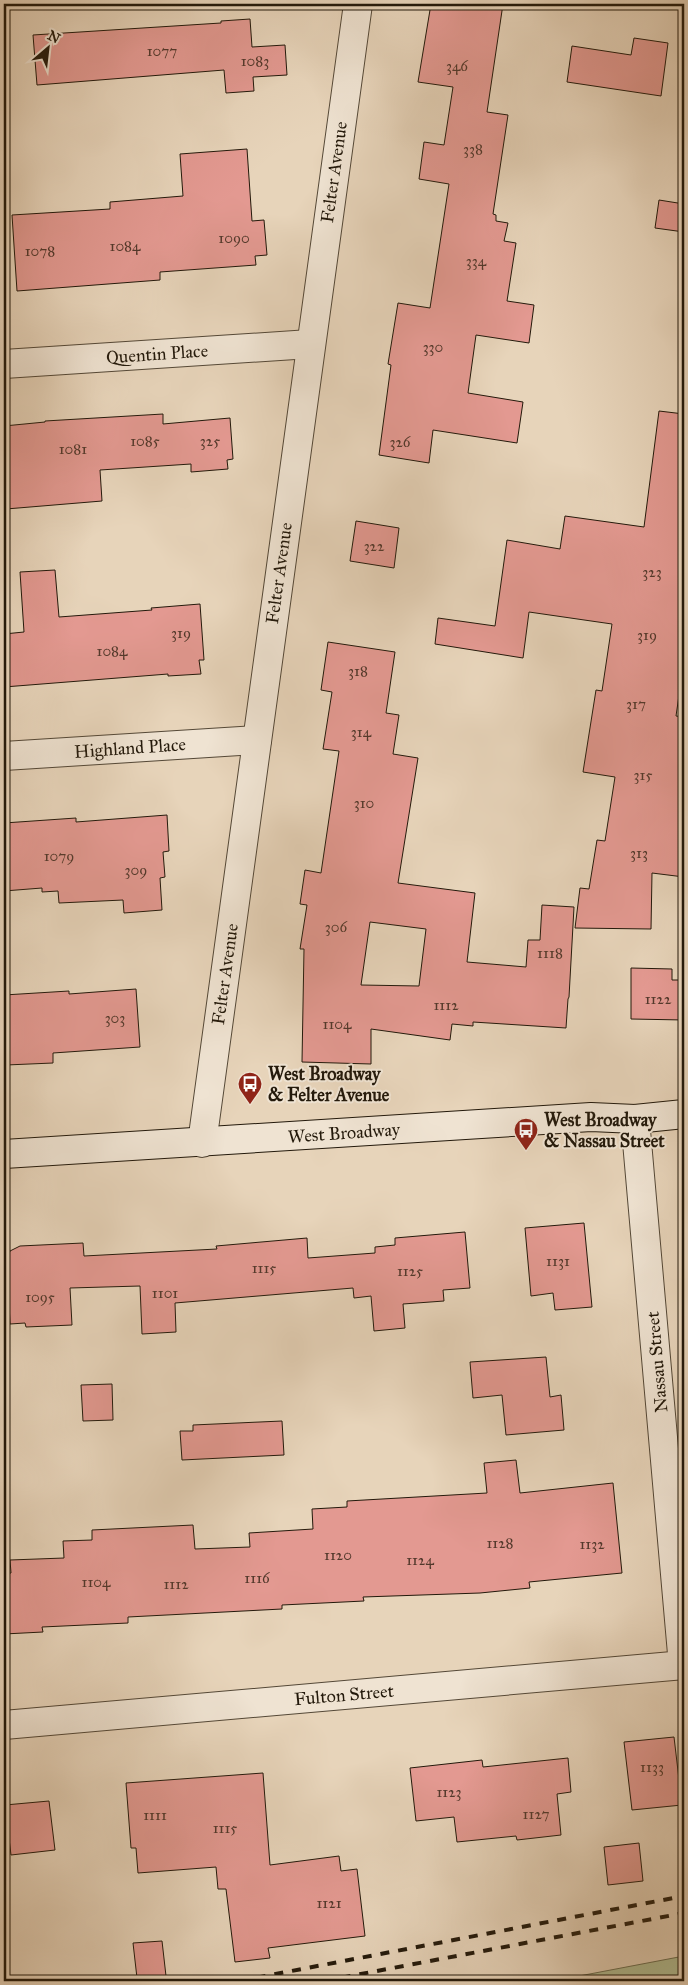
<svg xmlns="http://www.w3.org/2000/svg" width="688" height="1985" font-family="'IM FELL Great Primer',serif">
<rect width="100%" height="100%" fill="#e7d4ba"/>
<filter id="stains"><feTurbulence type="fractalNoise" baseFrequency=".004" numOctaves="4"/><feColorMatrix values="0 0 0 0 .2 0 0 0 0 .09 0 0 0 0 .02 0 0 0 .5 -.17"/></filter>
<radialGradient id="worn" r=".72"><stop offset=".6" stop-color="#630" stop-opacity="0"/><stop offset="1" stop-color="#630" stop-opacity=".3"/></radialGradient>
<polygon fill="#b1be94" stroke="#6a6c50" points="684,1956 684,1981 553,1981"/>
<g fill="#e39991" stroke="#23190b" fill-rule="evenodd">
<polygon points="431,4 503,4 487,112 508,115 493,214 496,215 496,221 508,223 504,241 516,243 507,301 534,305 529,343 476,335 468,393 523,402 517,443 433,430 429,463 379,455 391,365 388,364 398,303 430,308 449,184 419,179 424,142 444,145 453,87 418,82"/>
<polygon points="250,19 252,47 285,45 287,75 253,77 254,91 226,93 224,70 37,85 33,35 221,23 221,21"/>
<polygon points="634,38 668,43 661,96 567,82 572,46 631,55"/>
<polygon points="247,149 252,221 264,220 267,255 255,256 256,265 160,272 160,280 17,291 12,215 110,209 110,202 183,196 180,154"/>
<polygon points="659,200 684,204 684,232 655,228"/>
<polygon points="659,411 684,414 684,661 676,716 684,717 681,752 684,753 684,877 652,873 651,929 575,928 580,888 589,889 597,840 605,841 615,777 583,772 596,690 602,691 612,624 529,612 523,658 435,644 438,618 495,626 507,540 560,549 565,516 644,527"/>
<polygon points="163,414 163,424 230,418 233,459 227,460 228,469 191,472 191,464 100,470 102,501 6,509 4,426 45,422 45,421"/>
<polygon points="356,521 399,528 394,568 350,561"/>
<polygon points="55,570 59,617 152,610 151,608 200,604 204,660 199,660 201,674 168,676 168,674 4,687 4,634 24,632 20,572"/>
<path d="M328 642 395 652 386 713 399 715 393 754 418 758 398 883 475 893 467 962 526 967 528 940H540L542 905 574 907 569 997 568 999 566 1028 473 1022V1026L452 1024 450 1040 371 1029V1064L302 1062 304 949H300L307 905 300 904 305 870 321 873 339 751 323 749 332 692 321 690ZM370 922 426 929 419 986 361 985Z"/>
<polygon points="167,815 169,851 163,852 165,877 160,878 162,910 124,913 123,900 59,903 58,891 42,892 42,888 4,891 4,823 76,818 76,822"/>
<polygon points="631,968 672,969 672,980 684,980 684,1020 631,1019"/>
<polygon points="136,989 140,1047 53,1053 53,1063 6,1065 4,995 69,991 69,994"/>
<polygon points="584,1223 592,1307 555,1310 553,1293 531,1296 525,1228"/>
<polygon points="465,1232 470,1288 443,1290 444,1301 403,1304 405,1328 374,1331 371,1296 354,1298 353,1288 175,1303 176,1332 142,1334 140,1286 70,1288 72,1325 26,1327 25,1323 10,1324 7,1260 10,1251 20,1246 83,1243 84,1256 217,1249 216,1246 307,1238 308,1258 375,1253 375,1247 395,1245 395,1238"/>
<polygon points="546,1357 550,1397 561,1395 564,1430 506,1435 502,1395 473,1398 470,1362"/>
<polygon points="112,1384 113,1420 83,1421 81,1385"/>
<polygon points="282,1421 284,1455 182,1460 180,1431 193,1431 193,1425"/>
<polygon points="516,1460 520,1493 613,1483 622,1573 529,1582 530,1588 480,1593 363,1597 364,1601 282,1605 282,1609 128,1617 128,1623 42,1627 43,1632 4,1634 4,1574 11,1573 10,1560 64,1558 63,1541 92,1540 92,1530 193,1525 195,1549 250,1547 249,1533 313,1529 312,1509 347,1507 347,1501 487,1493 484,1463"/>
<polygon points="674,1737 682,1805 632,1810 624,1742"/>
<polygon points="568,1758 571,1792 557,1794 561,1835 517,1840 516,1836 457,1842 454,1817 416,1821 410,1768 482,1760 483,1767"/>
<polygon points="263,1773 270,1865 339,1856 341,1871 357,1869 365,1936 268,1948 270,1958 235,1962 226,1889 218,1889 216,1867 138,1873 136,1848 131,1848 126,1783"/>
<polygon points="49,1801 55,1850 11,1855 5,1805"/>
<polygon points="639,1843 643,1881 608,1885 604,1847"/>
<polygon points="162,1941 166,1976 137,1978 133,1943"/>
</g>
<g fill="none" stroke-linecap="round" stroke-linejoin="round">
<defs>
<g id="street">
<polyline points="4,364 310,344"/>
<polyline points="4,756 257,740"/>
<polyline points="635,1119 683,1665"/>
<polyline points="202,1143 358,4"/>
<polyline points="4,1725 684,1665"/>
</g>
<polyline id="secondary" points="4,1154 591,1117 635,1119 684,1114"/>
</defs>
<use href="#street" stroke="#544837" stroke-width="30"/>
<use href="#secondary" stroke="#23190b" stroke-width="30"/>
<use href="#street" stroke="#efe3d2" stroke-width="28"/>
<use href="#secondary" stroke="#efe3d2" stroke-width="28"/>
<g stroke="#23190b" stroke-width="4" stroke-dasharray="9 9" stroke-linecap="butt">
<polyline points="239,1981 684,1896"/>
<polyline points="324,1981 684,1913"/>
</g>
</g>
<defs>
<symbol id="bus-pin" viewBox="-11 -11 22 30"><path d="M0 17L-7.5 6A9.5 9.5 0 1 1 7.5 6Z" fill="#8f2418" stroke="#efe3d2"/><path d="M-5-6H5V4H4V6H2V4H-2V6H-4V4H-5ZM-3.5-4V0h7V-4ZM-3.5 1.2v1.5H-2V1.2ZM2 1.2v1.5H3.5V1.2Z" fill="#fff"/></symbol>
</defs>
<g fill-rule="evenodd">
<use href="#bus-pin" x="236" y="1070" width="28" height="38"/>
<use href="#bus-pin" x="512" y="1116" width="28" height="38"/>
</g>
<g text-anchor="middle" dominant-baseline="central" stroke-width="4" stroke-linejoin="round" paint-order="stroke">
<g font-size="15" fill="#53392c">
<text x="162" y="51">1077</text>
<text x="255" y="61">1083</text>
<text x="457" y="66">346</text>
<text x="473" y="149">338</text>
<text x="234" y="238">1090</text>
<text x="125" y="246">1084</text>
<text x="40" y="251">1078</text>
<text x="476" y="261">334</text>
<text x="433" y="347">330</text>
<text x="145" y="441">1085</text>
<text x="210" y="441">325</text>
<text x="400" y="442">326</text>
<text x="73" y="449">1081</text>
<text x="374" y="546">322</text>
<text x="652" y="572">323</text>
<text x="181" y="633">319</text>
<text x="647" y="635">319</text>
<text x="112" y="651">1084</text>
<text x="358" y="671">318</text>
<text x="636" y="704">317</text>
<text x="361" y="732">314</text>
<text x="643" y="775">315</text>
<text x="364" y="803">310</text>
<text x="639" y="853">313</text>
<text x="59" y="856">1079</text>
<text x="136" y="870">309</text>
<text x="336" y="927">306</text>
<text x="550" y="953">1118</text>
<text x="658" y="999">1122</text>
<text x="446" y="1005">1112</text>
<text x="115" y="1018">303</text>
<text x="337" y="1024">1104</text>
<text x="558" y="1261">1131</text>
<text x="264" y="1268">1115</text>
<text x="410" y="1271">1125</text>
<text x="165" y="1293">1101</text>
<text x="40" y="1297">1095</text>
<text x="500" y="1543">1128</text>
<text x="592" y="1544">1132</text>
<text x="338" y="1555">1120</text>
<text x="420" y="1560">1124</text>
<text x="257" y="1578">1116</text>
<text x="96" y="1582">1104</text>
<text x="176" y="1584">1112</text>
<text x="652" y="1767">1133</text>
<text x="449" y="1792">1123</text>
<text x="536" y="1814">1127</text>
<text x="155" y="1815">1111</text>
<text x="225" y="1828">1115</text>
<text x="329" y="1903">1121</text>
</g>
<g font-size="18" fill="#23190b" stroke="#efe3d2">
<text transform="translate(334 172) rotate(-82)">Felter Avenue</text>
<text transform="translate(157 354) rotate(-4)">Quentin Place</text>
<text transform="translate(279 573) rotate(-82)">Felter Avenue</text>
<text transform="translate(130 748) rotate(-4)">Highland Place</text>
<text transform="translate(225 974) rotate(-82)">Felter Avenue</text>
<text transform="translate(344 1133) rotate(-4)">West Broadway</text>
<text transform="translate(657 1362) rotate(-95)">Nassau Street</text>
<text transform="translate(344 1695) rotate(-5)">Fulton Street</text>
</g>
<g font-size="18" font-weight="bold" fill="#23190b" stroke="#efe3d2" text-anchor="start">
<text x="268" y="1074">West Broadway<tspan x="268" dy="21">&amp; Felter Avenue</tspan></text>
<text x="544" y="1120">West Broadway<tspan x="544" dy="21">&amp; Nassau Street</tspan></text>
</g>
</g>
<rect width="688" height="1985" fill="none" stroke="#e7d4ba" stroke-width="20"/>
<rect x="5" y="5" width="678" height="1975" fill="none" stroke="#23190b" stroke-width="2.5"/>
<rect x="10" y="10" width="668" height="1965" fill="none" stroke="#23190b"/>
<g transform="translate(48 48) rotate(28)" stroke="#efe3d2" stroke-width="4" paint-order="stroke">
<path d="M0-4L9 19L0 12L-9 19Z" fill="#23190b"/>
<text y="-8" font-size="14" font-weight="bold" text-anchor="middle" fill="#23190b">N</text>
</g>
<rect width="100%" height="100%" filter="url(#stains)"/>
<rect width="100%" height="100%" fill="url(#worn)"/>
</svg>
